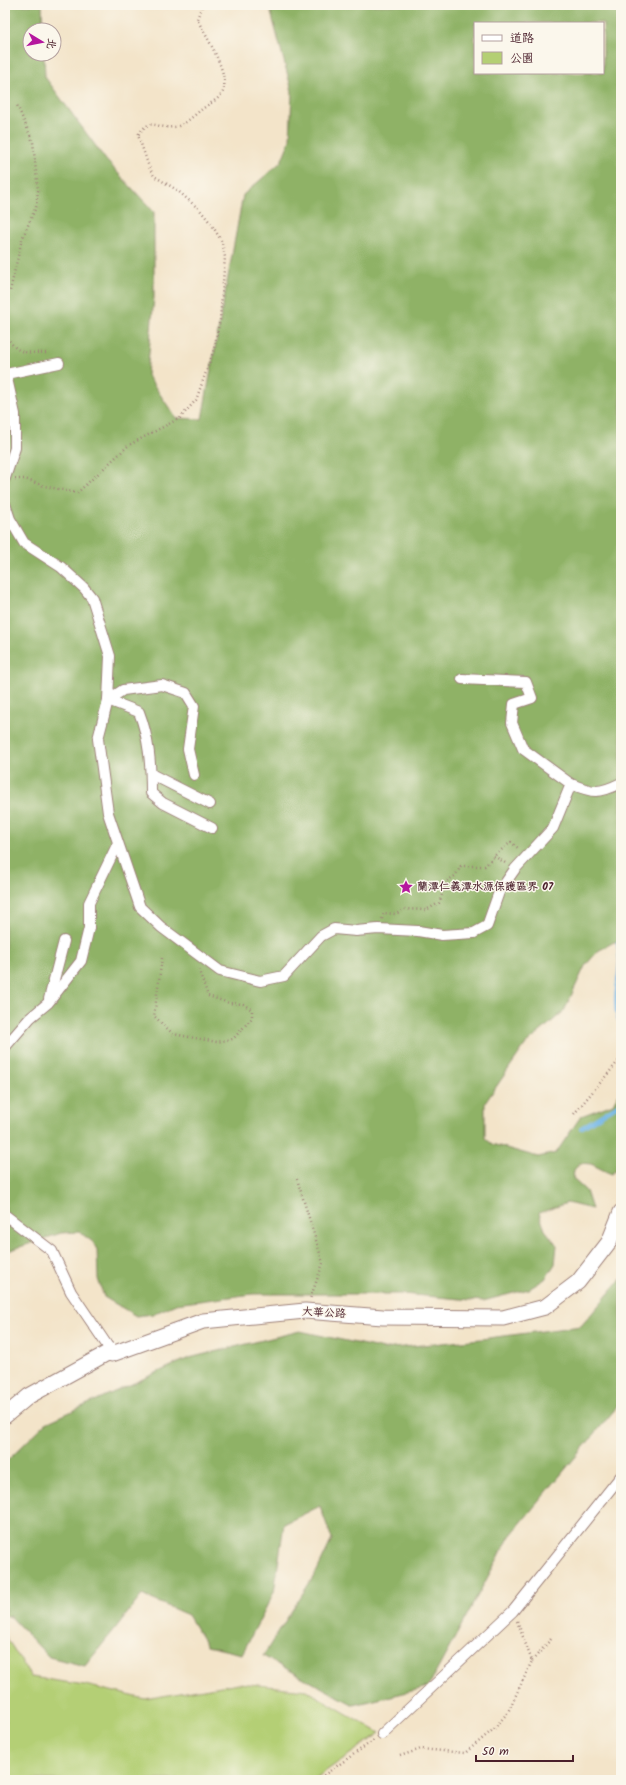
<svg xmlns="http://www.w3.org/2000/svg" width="626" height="1785" font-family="Kalam,'LXGW WenKai TC',sans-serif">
<rect width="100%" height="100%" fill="#fbf7ec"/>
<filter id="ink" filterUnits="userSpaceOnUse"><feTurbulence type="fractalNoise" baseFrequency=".025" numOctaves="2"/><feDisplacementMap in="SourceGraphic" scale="8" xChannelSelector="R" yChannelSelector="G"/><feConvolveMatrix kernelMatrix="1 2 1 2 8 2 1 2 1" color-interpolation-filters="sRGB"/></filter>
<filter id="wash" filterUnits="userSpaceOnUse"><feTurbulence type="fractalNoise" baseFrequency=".012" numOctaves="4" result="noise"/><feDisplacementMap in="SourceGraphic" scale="16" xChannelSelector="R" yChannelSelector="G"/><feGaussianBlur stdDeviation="0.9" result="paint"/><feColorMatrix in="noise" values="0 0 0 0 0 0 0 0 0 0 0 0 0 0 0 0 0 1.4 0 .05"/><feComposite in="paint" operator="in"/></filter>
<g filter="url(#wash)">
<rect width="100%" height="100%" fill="#f3e4c9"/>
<polygon fill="#b4cf74" stroke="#7f7750" points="5,1635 31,1677 85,1685 145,1699 239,1683 306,1690 380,1733 313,1780 5,1780"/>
<g fill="#8fb266" stroke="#6c6848" fill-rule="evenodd">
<path d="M5 5H42L43 30H30V54H44L45 77 106 160 154 212V297L147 375 176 418 202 419 243 195 281 162 290 140 292 91 269 5H621V942H614L598 951 585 966 564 1011 525 1045 485 1103V1138L492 1144 538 1157 556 1153 581 1116 613 1104 621 1089V1161L618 1168 611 1174 591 1164 580 1163 574 1170 573 1179 586 1191 592 1209 567 1203 539 1213 545 1230 557 1245 555 1264 545 1279 529 1289 483 1301 403 1294H253L176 1304 153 1314 136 1316 104 1297 98 1279 97 1250 93 1242 79 1232 61 1233 5 1252ZM475 23H603V73H475Z"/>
<polygon points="621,1279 621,1402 510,1536 428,1687 354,1705 263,1656 317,1571 332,1539 320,1506 284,1524 274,1592 242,1654 207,1646 188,1615 142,1595 85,1666 49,1657 11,1617 5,1615 5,1463 46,1423 189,1358 300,1331 384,1349 481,1339 581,1326"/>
</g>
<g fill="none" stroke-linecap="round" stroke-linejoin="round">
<g stroke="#71b6e7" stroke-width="4">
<path d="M621 942 618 943C619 950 620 956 620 962 619 984 611 1005 621 1025"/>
<polyline points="581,1128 621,1103"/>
</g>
</g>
</g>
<g filter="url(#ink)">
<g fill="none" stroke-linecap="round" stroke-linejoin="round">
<defs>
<g id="street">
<polyline points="5,478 15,448 15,414 6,374 59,363"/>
<path d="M5 504 10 519 24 543 61 567 84 588 92 598 110 656 108 700 98 739 108 813 140 907 161 927 220 971 260 981 284 976 321 936 334 929 356 931 378 929 418 931 442 935 474 933 487 926 499 892 515 869 553 828 571 784C593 793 599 794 621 783"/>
<polyline points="462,679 526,682 532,698 514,704 512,723 523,749 571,784"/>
<path d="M108 700 139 712C149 738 151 764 151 793L163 803 212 828"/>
<polyline points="108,700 123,690 162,685 186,693 194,706 188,749 194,775"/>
<polyline points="151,774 210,804"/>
<polyline points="49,999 64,941"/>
<polyline points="5,1047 30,1018 48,1003 81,961 89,928 89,903 117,845"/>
<polyline points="5,1215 52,1251 71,1292 111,1351"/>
<polyline points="382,1734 513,1611 621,1476"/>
</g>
<polyline id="secondary" points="5,1416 29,1396 111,1351 112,1354 203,1321 305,1311 383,1317 503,1318 545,1307 578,1282 609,1242 621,1212"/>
</defs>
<use href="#street" stroke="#9e827a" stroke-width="12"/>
<use href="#secondary" stroke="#9e827a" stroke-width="17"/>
<g stroke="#9e827a" stroke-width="2.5" stroke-dasharray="1 3" stroke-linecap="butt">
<polyline points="5,297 10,291 22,239 36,207 38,191 33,142 17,105"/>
<path d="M5 334C18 356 24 352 48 353"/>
<path d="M15 479H25L44 486 77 493 129 445 180 418 196 400 213 353 220 320 225 257 222 242 212 225 200 210 177 190 154 176 149 167 138 135C151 116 155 129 173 127 183 127 193 116 201 110 207 105 216 101 221 95 234 79 205 35 197 19L202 5"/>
<polyline points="494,856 507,864"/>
<polyline points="382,919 384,913 396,914 405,909 426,910 439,903 447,881 455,876 461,866 485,866 494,856 511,842 519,849"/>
<polyline points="162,958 154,1016 173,1034 217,1042 233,1039 252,1018 252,1010 243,1004 229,1003 208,996 198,968"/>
<polyline points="574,1114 621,1058"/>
<polyline points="297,1179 323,1263 310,1299"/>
<polyline points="532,1661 551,1639"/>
<polyline points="400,1756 421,1749 465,1753 494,1729 508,1712 532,1661 517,1621"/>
<polyline points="5,1779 6,1780"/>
<polyline points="199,1780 217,1776 233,1780"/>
<polyline points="317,1780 374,1740"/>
</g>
<use href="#street" stroke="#fff" stroke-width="10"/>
<use href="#secondary" stroke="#fff" stroke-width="15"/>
</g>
</g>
<defs>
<symbol id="sight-bare" viewBox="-9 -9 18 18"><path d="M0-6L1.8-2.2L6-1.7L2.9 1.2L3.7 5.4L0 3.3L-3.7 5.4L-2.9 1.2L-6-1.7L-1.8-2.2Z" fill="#b5179e" stroke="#fbf7ec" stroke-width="2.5" paint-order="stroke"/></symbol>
</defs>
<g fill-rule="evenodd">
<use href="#sight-bare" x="396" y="877" width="20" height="20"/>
</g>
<g text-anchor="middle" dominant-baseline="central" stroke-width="3" stroke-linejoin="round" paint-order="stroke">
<g font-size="11" font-weight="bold" fill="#4a1f2b" stroke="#fbf7ec" text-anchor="start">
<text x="417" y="887">蘭潭仁義潭水源保護區界 07</text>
</g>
<g font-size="11" fill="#4a1f2b" stroke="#fbf7ec">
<text transform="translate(324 1313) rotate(3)">大華公路</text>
</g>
</g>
<rect width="626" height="1785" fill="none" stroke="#fbf7ec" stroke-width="20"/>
<rect x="474" y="22" width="130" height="52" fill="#fbf7ec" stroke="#b4a19f"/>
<rect x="482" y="35" width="20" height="6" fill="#ffffff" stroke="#b4a19f"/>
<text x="510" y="42" font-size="12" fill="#4a1f2b">道路</text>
<rect x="482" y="52" width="20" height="12" fill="#b4cf74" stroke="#b4a19f"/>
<text x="510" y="62" font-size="12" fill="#4a1f2b">公園</text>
<g transform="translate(42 42) rotate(100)"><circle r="19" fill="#fbf7ec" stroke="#b4a19f"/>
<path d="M0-3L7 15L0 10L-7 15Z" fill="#b5179e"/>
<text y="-6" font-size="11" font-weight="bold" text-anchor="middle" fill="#4a1f2b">北</text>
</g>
<path d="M476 1755v6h97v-6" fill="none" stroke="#4a1f2b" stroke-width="2"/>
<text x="482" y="1755" font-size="12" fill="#4a1f2b" stroke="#fbf7ec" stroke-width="3" paint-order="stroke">50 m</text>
</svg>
